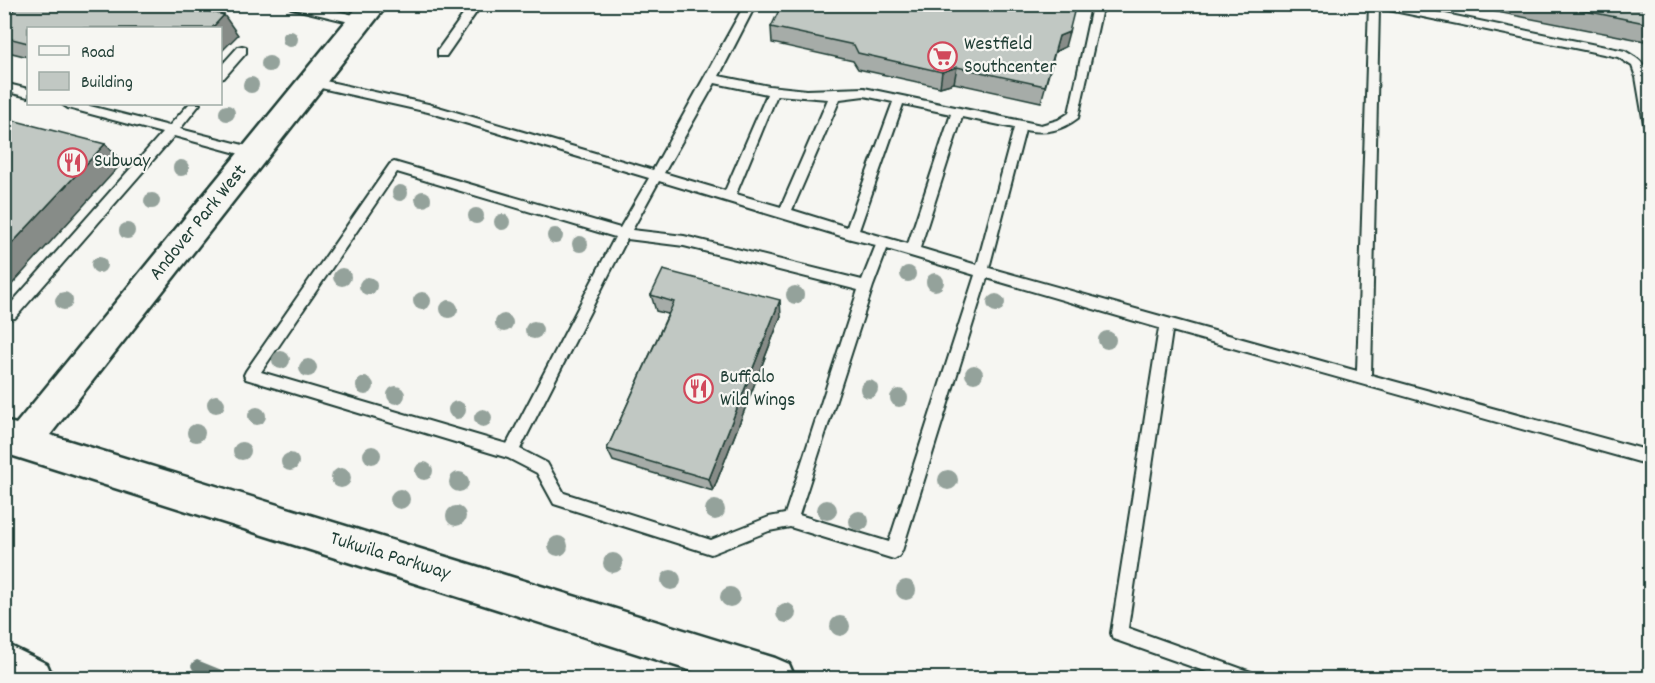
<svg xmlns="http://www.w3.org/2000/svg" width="1655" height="683" font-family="Dekko,sans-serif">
<rect width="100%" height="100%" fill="#f6f6f2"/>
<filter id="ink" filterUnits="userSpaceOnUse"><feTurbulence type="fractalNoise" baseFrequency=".0167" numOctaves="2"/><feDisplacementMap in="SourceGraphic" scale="12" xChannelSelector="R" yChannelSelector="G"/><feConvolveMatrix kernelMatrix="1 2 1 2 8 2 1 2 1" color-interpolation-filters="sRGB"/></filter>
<g filter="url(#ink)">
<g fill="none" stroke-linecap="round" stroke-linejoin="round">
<polygon fill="#72847d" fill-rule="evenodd" points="197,660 229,673 230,678 211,678 193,670 191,666 193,662"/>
<defs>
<g id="lane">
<polygon points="286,4 308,4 362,17 367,21 362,25 291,8"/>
<polygon points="471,4 482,4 446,56 438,56 438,50"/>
<path d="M745 4H756L719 76 769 86 807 90 864 88 1041 125 1058 120 1069 113 1091 11 1098 4H1112L1101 13 1078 118C1061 131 1046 134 1025 130L989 268 1357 371 1369 4H1397L1625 51C1630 54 1637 58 1641 62 1654 80 1650 108 1650 128L1644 124 1636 77 1632 66 1618 57 1379 8 1371 375 1650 451V465L1172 331 1128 628 1245 670 1251 672 1253 678H1224L1119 641 1113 639 1111 633 1159 328 987 278 902 551 899 556 894 559 790 527 769 531 711 554 554 504 537 473 508 458 246 379 244 375 246 371 390 164 394 162 620 228 649 178 428 112 312 86 306 82 308 79 312 78 428 104 653 170ZM715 83 767 94 725 191 664 173ZM777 95 828 99 781 207 736 194ZM864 96 893 102 847 227 792 210 840 99ZM903 104 951 114 908 244 859 230ZM962 117 1014 128 977 265 920 248ZM397 172 615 237 507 444 261 372ZM659 181 851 239 876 245 862 280 684 236 632 230ZM627 239 684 246 858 290 785 514 769 517 711 540 564 493 547 463 520 449ZM887 249 975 275 889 542 799 515 873 286Z"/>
<polygon points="242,46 246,47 246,53 224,78 220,79 220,67 238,47"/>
<polygon points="4,83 28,89 28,97 4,91"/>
<polygon points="62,104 82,104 169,126 189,104 200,104 180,129 255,148 261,153 255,158 174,136 15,318 4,319 4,307 7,308 162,133 68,108"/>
</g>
<polygon id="secondary" points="360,4 388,4 50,435 775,658 789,664 795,678 714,678 4,453 4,421 16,424"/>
<polygon id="highway" points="4,643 47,664 53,678 4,678"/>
</defs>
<use href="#lane" stroke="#1f3d34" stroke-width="4"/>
<use href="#secondary" stroke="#1f3d34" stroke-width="5"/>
<use href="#highway" stroke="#1f3d34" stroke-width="5"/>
<use href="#lane" fill="#f6f6f2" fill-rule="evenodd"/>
<use href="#secondary" fill="#f6f6f2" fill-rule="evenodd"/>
<use href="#highway" fill="#f6f6f2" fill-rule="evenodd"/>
</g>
<g fill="#94a29b">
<circle cx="290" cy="39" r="8"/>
<circle cx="269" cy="64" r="8"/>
<circle cx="251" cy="85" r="8"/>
<circle cx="227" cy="113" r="8"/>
<circle cx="181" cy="168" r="8"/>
<circle cx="400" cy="193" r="8"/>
<circle cx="423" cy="199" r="8"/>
<circle cx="152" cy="201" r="8"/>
<circle cx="476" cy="216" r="8"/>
<circle cx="502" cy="222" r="8"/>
<circle cx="127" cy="231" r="8"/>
<circle cx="555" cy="236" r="8"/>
<circle cx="580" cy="244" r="8"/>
<circle cx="99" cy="265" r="8"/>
<circle cx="908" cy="274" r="8"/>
<circle cx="342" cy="277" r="9"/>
<circle cx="935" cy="282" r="9"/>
<circle cx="368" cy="286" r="9"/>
<circle cx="795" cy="295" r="9"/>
<circle cx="64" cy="301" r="9"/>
<circle cx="422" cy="301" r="9"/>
<circle cx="996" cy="303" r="9"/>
<circle cx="449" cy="309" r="9"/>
<circle cx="504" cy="323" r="9"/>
<circle cx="534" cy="330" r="9"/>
<circle cx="1107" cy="340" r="9"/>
<circle cx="281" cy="360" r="9"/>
<circle cx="308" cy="368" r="9"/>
<circle cx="974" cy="374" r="9"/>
<circle cx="365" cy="386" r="9"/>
<circle cx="869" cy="389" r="9"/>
<circle cx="396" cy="395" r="9"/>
<circle cx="899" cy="398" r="9"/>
<circle cx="216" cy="404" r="9"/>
<circle cx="457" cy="410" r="9"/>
<circle cx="257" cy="416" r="9"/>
<circle cx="483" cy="418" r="9"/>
<circle cx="196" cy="433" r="9"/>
<circle cx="242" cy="451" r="9"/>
<circle cx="372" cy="455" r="9"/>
<circle cx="290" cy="462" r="9"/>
<circle cx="424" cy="471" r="9"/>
<circle cx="341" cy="478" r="10"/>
<circle cx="948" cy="480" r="10"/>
<circle cx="459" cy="482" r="10"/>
<circle cx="400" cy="499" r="10"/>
<circle cx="715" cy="510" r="10"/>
<circle cx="827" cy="510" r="10"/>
<circle cx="456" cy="516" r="10"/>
<circle cx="859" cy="521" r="10"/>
<circle cx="558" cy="546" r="10"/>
<circle cx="613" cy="563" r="10"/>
<circle cx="671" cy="580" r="10"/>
<circle cx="906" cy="590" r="10"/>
<circle cx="730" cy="597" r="10"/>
<circle cx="786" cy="613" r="10"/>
<circle cx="840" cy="626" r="10"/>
</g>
<g fill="#a6aca8" stroke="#1f3d34" stroke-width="1.5">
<polygon points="1456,4 1650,4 1650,42"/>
<polygon points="4,19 238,35 28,28 28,57 8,52 4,48"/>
<polygon points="771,27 1065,47 1055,52 1041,102 954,83 940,87 858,69 853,61 772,43"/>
<polygon points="651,295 781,316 713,491 613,461 607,449 668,314 656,311"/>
</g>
<g fill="#878c88" stroke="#1f3d34" stroke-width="1.5">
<polygon points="224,15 238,35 220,53 220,28 212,28"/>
<polygon points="1069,32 1065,47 1054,52 1059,36"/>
<polygon points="957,67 954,83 940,87 942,72"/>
<polygon points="105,144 123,162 6,291 4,289 4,252"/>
<polygon points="780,300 781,316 713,491 709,479"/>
</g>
<g fill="#c1c8c3" stroke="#1f3d34" stroke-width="1.5">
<polygon points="20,4 179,4 224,15 212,28 28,28 28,43 4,37 4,19"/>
<polygon points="782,4 1076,4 1069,32 1059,36 1045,86 957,67 942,72 858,53 854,45 771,27"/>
<polygon points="1551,4 1650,4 1650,24"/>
<polygon points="4,118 105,144 4,252"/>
<polygon points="663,270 780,300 709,479 607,449 674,302 651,295"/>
</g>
</g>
<defs>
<symbol id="supermarket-ring" viewBox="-11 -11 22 22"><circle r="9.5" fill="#f6f6f2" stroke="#d1495b" stroke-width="1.5"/><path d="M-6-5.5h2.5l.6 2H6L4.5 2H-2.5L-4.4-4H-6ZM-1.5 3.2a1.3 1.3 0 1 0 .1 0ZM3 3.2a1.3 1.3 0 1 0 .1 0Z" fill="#d1495b"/></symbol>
<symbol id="restaurant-ring" viewBox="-11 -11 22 22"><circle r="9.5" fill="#f6f6f2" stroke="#d1495b" stroke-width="1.5"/><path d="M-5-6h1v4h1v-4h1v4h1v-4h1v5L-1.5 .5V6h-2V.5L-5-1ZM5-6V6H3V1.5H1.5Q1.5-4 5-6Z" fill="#d1495b"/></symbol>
</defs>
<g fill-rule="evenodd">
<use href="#supermarket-ring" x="926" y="40" width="33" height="33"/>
<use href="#restaurant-ring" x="56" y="146" width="33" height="33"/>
<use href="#restaurant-ring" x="682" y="372" width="33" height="33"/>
</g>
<g text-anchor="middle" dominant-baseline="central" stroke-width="4.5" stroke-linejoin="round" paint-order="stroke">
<g font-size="20" fill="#1f3d34" stroke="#f6f6f2" text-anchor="start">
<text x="964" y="45">Westfield<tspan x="964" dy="23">Southcenter</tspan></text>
<text x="94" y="162">Subway</text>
<text x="720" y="378">Buffalo<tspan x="720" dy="23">Wild Wings</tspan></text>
</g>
<g font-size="20" fill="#1f3d34" stroke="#f6f6f2">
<text transform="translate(199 223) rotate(-51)">Andover Park West</text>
<text transform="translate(390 557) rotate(17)">Tukwila Parkway</text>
</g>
</g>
<rect width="1655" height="683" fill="none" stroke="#f6f6f2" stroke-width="24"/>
<rect x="12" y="12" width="1631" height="659" fill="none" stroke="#1f3d34" stroke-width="2" filter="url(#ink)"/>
<rect x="27" y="27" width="195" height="78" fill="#f6f6f2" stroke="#a0aca6" stroke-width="1.5"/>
<rect x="39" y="46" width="30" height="9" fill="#f6f6f2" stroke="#a0aca6" stroke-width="1.5"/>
<text x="81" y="57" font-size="18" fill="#1f3d34">Road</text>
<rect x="39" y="72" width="30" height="18" fill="#c1c8c3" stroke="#a0aca6" stroke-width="1.5"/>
<text x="81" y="87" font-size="18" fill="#1f3d34">Building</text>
</svg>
